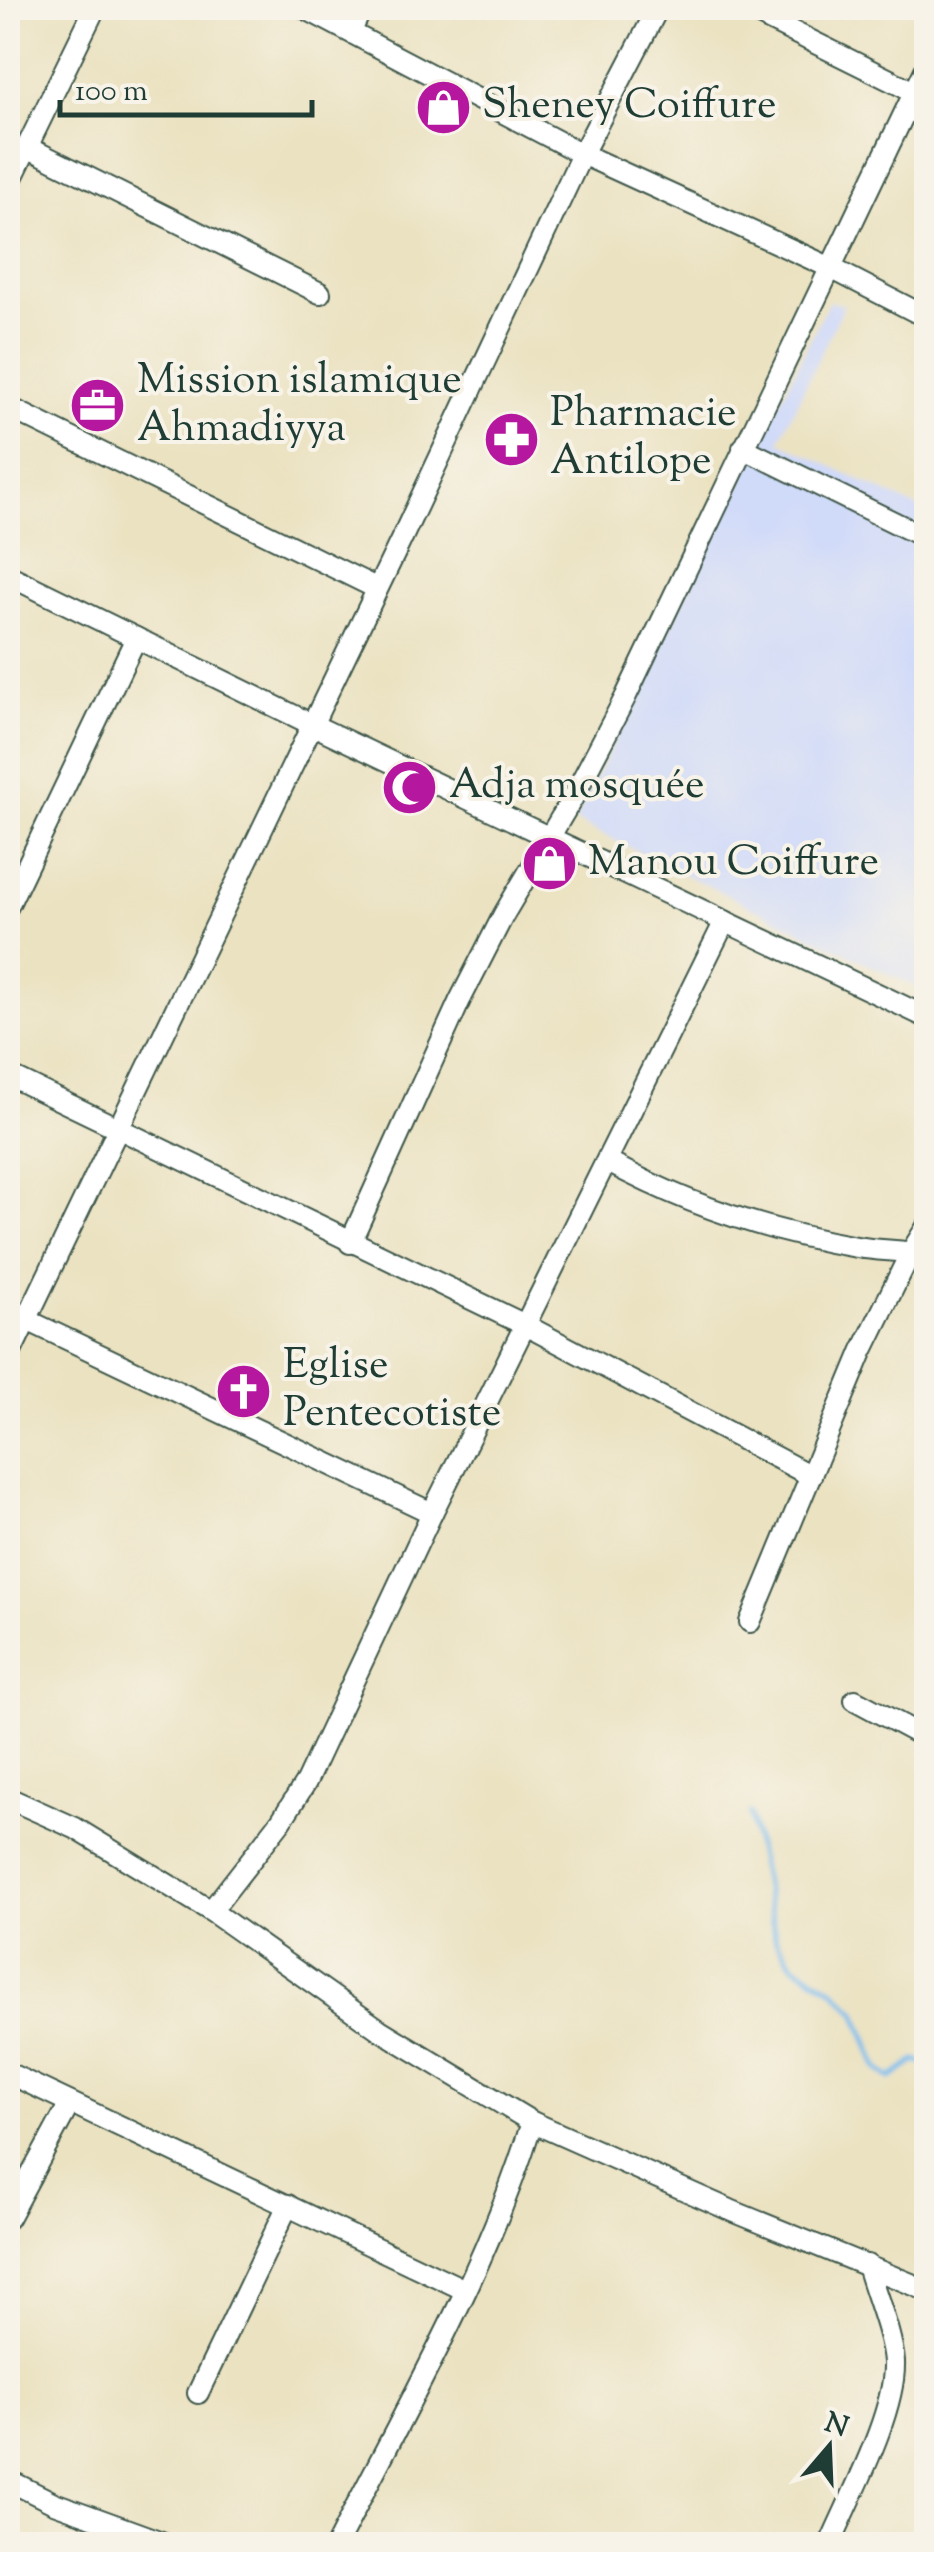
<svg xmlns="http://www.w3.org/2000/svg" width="934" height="2552" font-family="'Sorts Mill Goudy',serif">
<rect width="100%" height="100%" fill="#f7f3e8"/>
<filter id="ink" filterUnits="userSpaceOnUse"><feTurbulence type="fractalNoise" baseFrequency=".01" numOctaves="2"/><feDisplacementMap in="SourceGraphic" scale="20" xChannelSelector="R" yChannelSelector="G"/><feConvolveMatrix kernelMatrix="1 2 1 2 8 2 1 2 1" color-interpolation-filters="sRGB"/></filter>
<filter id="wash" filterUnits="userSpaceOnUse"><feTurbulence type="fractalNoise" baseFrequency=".0048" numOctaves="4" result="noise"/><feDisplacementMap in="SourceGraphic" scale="40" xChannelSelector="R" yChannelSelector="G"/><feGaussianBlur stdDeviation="2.25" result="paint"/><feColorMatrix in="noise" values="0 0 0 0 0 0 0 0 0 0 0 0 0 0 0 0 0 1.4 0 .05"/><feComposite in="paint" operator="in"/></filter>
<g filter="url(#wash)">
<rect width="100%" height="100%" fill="#ebe2c1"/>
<polygon fill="#d0daf9" points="829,301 844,305 779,441 926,512 926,992 575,821"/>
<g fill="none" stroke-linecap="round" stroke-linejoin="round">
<polyline stroke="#78bcee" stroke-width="5" points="750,1813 776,1941 795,1966 834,1990 856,2012 878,2069 891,2078 917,2060 926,2064"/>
</g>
</g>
<g filter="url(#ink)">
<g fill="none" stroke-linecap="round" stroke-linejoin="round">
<defs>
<g id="minor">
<polyline points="304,8 582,154 829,267 926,317"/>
<polyline points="745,8 926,98"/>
<polyline points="351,31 362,8"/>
<polyline points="27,147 320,293"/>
<polyline points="8,186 95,8"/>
<polyline points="8,407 376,588"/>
<polyline points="743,448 926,538"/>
<polyline points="8,575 311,724 926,1017"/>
<polyline points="8,906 136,638"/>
<polyline points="8,1075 527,1326 811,1476"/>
<path d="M608 1162C687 1205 769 1232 857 1247 880 1251 904 1250 926 1255"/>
<polyline points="350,1243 460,1000 504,914 572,799 625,698 926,68"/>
<polyline points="8,1311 432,1513"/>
<polyline points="8,1358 401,540 582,154 658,8"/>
<polyline points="750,1622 862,1352 911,1252 926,1228"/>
<polyline points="855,1700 926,1738"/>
<polyline points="8,1798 75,1828 211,1911 281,1821 306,1782 432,1513 725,921"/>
<polyline points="211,1911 380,2030 532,2122 730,2210 926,2290"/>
<polyline points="8,2073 465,2290"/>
<polyline points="8,2218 70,2103"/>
<polyline points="198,2393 288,2205"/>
<polyline points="8,2480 54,2503 167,2544"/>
<path d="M337 2544C406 2407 487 2270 532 2122"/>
<path d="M830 2544C850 2497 896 2412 894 2362 892 2334 875 2294 867 2265"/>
</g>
</defs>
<use href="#minor" stroke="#3e5649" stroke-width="24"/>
<use href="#minor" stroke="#fff" stroke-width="20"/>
</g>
</g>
<defs>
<symbol id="shop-disc" viewBox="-11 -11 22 22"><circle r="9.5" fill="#b5179e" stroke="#f7f3e8"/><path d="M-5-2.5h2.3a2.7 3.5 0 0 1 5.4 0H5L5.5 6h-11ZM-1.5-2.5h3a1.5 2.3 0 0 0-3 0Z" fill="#fff"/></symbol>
<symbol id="office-disc" viewBox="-11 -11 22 22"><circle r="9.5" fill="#b5179e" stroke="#f7f3e8"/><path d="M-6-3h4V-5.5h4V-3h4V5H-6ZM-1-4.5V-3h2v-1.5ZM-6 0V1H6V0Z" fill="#fff"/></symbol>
<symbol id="pharmacy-disc" viewBox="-11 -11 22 22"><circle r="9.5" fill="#b5179e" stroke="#f7f3e8"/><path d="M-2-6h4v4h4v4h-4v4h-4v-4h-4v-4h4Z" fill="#fff"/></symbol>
<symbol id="mosque-disc" viewBox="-11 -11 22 22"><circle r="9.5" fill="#b5179e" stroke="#f7f3e8"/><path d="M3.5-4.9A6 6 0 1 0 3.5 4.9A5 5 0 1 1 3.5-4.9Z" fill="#fff"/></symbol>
<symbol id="church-disc" viewBox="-11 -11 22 22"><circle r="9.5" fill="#b5179e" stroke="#f7f3e8"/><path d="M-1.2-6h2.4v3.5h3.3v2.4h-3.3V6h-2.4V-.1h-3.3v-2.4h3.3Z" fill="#fff"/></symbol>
</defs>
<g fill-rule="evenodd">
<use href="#shop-disc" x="412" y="76" width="63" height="63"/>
<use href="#office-disc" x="66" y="374" width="63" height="63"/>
<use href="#pharmacy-disc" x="480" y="408" width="63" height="63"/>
<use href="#mosque-disc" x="378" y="756" width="63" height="63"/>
<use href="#shop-disc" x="518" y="832" width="63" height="63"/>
<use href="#church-disc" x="212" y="1360" width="63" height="63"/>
</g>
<g text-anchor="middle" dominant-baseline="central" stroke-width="8" stroke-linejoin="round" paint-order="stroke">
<g font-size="42" fill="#1f3d34" stroke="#f7f3e8" text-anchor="start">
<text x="482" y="107">Sheney Coiffure</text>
<text x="137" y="382">Mission islamique<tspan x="137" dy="48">Ahmadiyya</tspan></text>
<text x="550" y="415">Pharmacie<tspan x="550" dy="48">Antilope</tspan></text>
<text x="449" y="787">Adja mosquée</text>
<text x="588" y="864">Manou Coiffure</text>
<text x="283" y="1367">Eglise<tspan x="283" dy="48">Pentecotiste</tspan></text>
</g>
</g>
<rect width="934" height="2552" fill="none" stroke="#f7f3e8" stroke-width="40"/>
<g transform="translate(829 2447) rotate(19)" stroke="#f7f3e8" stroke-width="8" paint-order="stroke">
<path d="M0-8L18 38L0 25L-18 38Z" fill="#1f3d34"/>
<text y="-15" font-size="28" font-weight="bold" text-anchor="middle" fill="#1f3d34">N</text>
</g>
<path d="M60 100v15h252v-15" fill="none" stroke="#1f3d34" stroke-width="5"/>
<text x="75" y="100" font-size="30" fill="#1f3d34" stroke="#f7f3e8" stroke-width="8" paint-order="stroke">100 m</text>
</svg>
